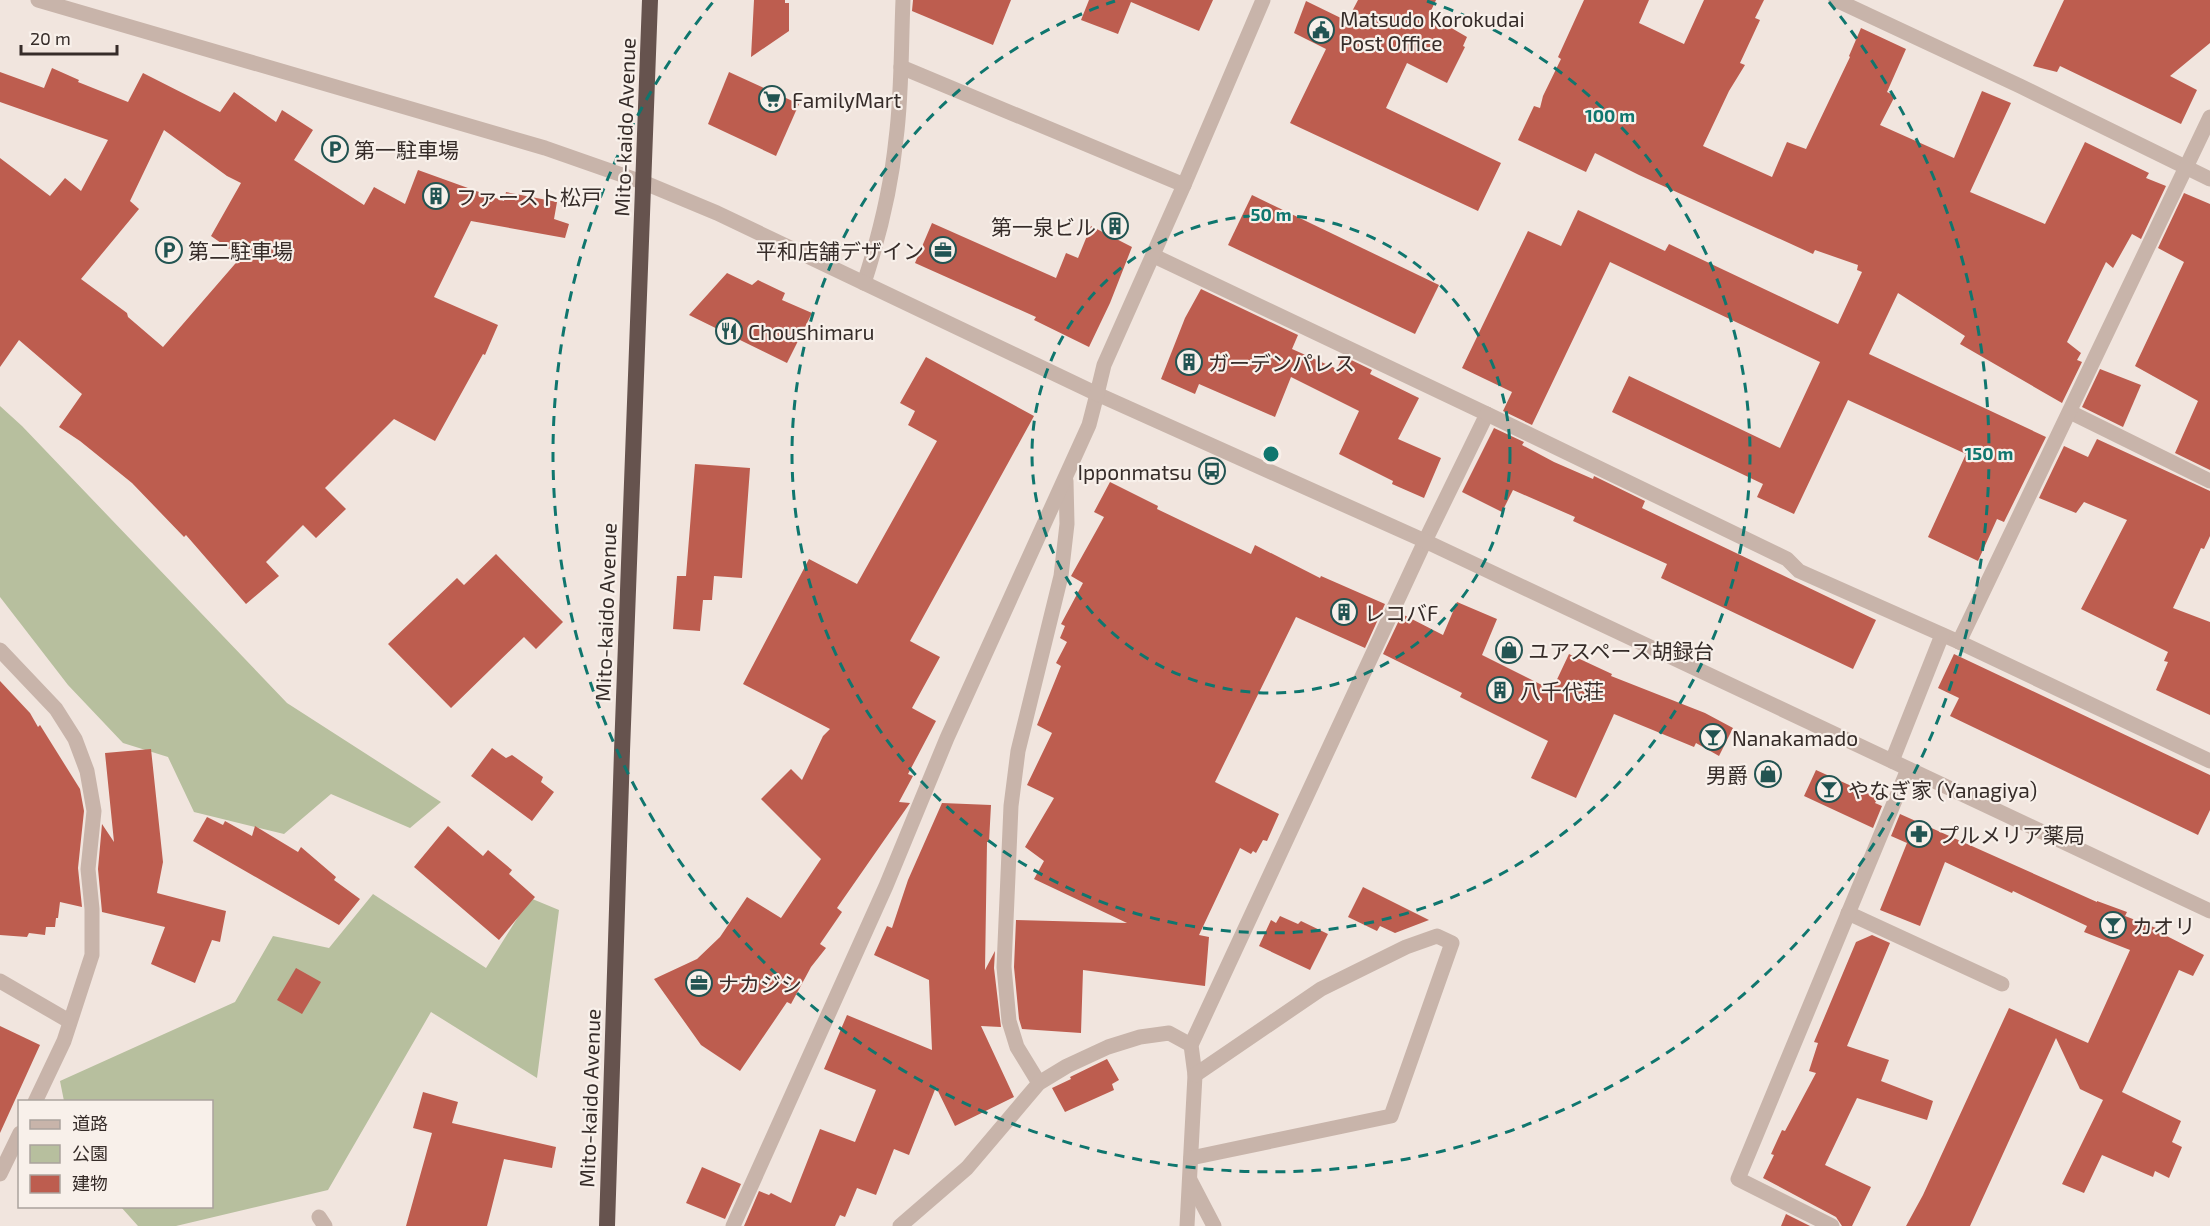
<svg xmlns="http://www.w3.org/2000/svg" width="2210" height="1226" font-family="'Exo 2','Noto Sans JP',sans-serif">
<rect width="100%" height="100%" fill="#f1e5de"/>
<g fill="#b7bf9e">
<polygon points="0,406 22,426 287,703 441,802 410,828 331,794 284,834 194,812 168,757 123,743 68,685 0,597"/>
<polygon points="373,894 486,968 530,898 559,910 537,1078 431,1012 328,1190 176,1226 138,1226 121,1207 212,1206 212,1102 64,1101 60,1081 235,1002 273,936 329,948"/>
</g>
<g fill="#bd5d4f" fill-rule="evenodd">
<polygon points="754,0 785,0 785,3 789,3 789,31 751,57"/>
<polygon points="913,0 1011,0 993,45 912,11"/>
<polygon points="1089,0 1213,0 1199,31 1131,2 1118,34 1081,20"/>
<polygon points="1358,0 1436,0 1429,15 1467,37 1463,46 1465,47 1447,83 1407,63 1386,108 1501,163 1478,211 1290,123 1326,49 1294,33 1306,1 1347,21"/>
<polygon points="1584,0 1649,0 1639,23 1684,44 1704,0 1764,0 1755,18 1760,20 1740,63 1745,65 1729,91 1703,146 1772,177 1787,142 1806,149 1850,57 1849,56 1861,28 1906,49 1887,92 1895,96 1880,125 1954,158 1982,91 2011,103 1970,192 2045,224 2085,142 2149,173 2146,178 2166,186 2141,239 2132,234 2113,268 2106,262 2067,342 2081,353 2077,360 2082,362 2062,403 1960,344 1965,336 1898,293 1869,354 2046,437 2004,522 1997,519 1978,561 1928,537 1966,454 1848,400 1794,514 1757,497 1763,484 1612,412 1629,376 1780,448 1820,362 1610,262 1532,425 1503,411 1512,392 1462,368 1528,231 1561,246 1578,210 1665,251 1669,244 1838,324 1862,272 1857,270 1858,265 1815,250 1813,254 1639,175 1595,153 1586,172 1518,140 1534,106 1540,108 1543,96 1561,59 1558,57"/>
<polygon points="2064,0 2210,0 2210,43 2170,76 2197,90 2181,124 2060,66 2057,72 2033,66"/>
<path d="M52 68 79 80 78 82 128 102 143 73 220 112 234 92 276 122 282 110 313 130 294 160 364 205 374 187 405 204 418 170 504 201 506 192 557 202 554 219 569 224 565 238 471 221 434 297 498 325 485 355 483 354 435 441 394 419 325 488 346 509 316 538 303 525 266 562 279 576 246 604 186 535 184 537 132 483 80 441 59 427 82 394 19 340 0 367V158L50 196 65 178 81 191 108 140 0 102V72L44 88ZM164 130 227 176 241 183 211 236 241 257 163 347 128 317 127 313 81 279 139 209 130 201Z"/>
<polygon points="729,72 799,104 776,156 708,124"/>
<polygon points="2184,193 2210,204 2210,470 2175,453 2198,401 2135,366 2184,262 2158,248"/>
<polygon points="1252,195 1439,285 1415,334 1228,245"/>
<polygon points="932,223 1056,278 1066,253 1078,258 1091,226 1132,247 1110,303 1089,347 1034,320 1036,317 915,263"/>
<polygon points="727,273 752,285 758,280 785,293 782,300 812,313 787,363 689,315"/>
<polygon points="1201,289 1298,335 1292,349 1337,369 1343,356 1372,370 1370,374 1419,398 1398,439 1441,458 1424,498 1392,484 1393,481 1339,454 1359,411 1291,377 1275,417 1199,384 1195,394 1161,379 1185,318"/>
<polygon points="926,357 1034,416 910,641 940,657 912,708 936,721 908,774 913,776 899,802 910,803 837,908 842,912 820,944 826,948 811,967 791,1004 787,1002 740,1071 701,1045 654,979 697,959 720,937 747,897 781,918 821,859 761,799 791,769 802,780 823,736 830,729 743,684 809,559 857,584 937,441 908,425 915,411 900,403"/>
<polygon points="2100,369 2141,385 2123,427 2082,407"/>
<polygon points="1494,428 1524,442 1522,445 1554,462 1593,479 1594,476 1645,501 1642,508 1876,620 1853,669 1661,578 1667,564 1573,521 1575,517 1513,490 1502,512 1462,492"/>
<polygon points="2097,439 2210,491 2210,536 2204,549 2201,548 2173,608 2210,622 2210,715 2156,690 2168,662 2164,661 2168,652 2081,609 2127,520 2084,502 2076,513 2039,498 2064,446 2088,457"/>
<polygon points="695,464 750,468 742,578 714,576 712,600 703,600 700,631 673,629 677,576 686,576"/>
<polygon points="1110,482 1158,506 1157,509 1251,554 1255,545 1320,578 1321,576 1385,604 1365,648 1296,617 1215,782 1279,814 1267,841 1263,840 1256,853 1253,851 1251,854 1240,848 1199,935 1209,937 1205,986 1083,970 1081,1033 1022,1029 1019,1019 1014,967 1016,920 1127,923 1034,879 1044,861 1025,847 1054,798 1027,785 1052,733 1037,725 1061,666 1056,663 1067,642 1060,638 1065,626 1061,624 1083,583 1071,576 1104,517 1094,512"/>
<polygon points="496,554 563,622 536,649 524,637 451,708 388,644 457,578 464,585"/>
<polygon points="1457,602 1497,619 1482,655 1552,690 1569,654 1612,674 1611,676 1705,713 1733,728 1719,756 1696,743 1694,747 1614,714 1576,798 1531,778 1548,741 1460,697 1462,693 1383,654 1402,614 1443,635"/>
<polygon points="1954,654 2210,775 2210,810 2198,835 1950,716 1959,698 1938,688"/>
<polygon points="0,681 30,713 38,727 40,725 80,789 84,811 78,868 82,907 60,902 58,918 56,918 55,927 46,927 45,935 29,933 27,937 0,935"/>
<polygon points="492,748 506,758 512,755 543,777 541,782 554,792 532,821 471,776"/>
<polygon points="151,749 163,862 157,893 226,911 220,942 212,940 195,983 151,964 165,927 102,912 98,869 102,824 114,842 105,753"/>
<polygon points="1816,770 1878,798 1875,803 1882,806 1873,828 1804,796"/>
<polygon points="942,803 991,805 989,842 987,842 985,970 995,951 994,968 1001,1027 981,1026 1014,1097 955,1126 936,1087 909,1155 894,1149 876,1195 857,1188 845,1217 840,1215 835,1226 744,1226 759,1191 769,1195 771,1193 791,1203 820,1129 855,1142 876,1090 824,1069 847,1015 932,1050 929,980 874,955 887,926 892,928 908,880"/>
<polygon points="1900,814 2097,902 2097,901 2127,912 2125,916 2156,928 2155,930 2204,955 2193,976 2179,970 2122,1092 2181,1121 2172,1142 2182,1147 2169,1178 2155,1171 2153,1177 2102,1155 2084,1193 2062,1184 2103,1100 2080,1089 2056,1038 1970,1226 1906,1226 1923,1195 2009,1008 2088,1043 2130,950 2084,932 2087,926 2013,891 2012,893 1945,862 1920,926 1880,910 1907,843 1891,836"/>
<polygon points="207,817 223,825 225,821 252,836 255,826 298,852 301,847 336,877 334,880 360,899 339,925 193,841"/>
<polygon points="448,826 483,856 488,850 512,870 509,874 535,897 499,940 414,867"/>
<polygon points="1363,887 1429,920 1395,933 1380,926 1377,931 1348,917"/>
<polygon points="1280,916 1298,924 1301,921 1328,934 1310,970 1259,946 1271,920 1276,923"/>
<polygon points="1872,935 1890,943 1847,1046 1889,1060 1881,1081 1933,1101 1927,1120 1857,1098 1825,1165 1871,1187 1852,1226 1842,1226 1836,1217 1763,1178 1774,1155 1771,1154 1782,1130 1785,1131 1816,1073 1809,1071 1818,1043 1814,1042 1856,942"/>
<polygon points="296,968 321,982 302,1014 277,1000"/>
<polygon points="0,1026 40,1045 0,1133"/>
<polygon points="1107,1059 1119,1080 1112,1084 1114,1090 1065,1112 1052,1088 1071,1079 1070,1077"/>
<polygon points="423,1092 458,1102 452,1123 556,1147 552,1168 504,1159 487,1226 406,1226 432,1133 413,1128"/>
<polygon points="702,1167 741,1184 725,1219 686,1203"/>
<polygon points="1786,1214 1810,1226 1781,1226"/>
</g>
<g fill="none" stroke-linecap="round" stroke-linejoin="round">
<g stroke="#c8b4aa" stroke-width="15">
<polyline points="1836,0 2020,86 2210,179"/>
<polyline points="901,67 1184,185"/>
<polyline points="1154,256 1487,414 1425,541 1191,1045 1195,1075 1187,1226"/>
<path d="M864 283C879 237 891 188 896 139 902 93 901 46 903 0"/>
<polyline points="2070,412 2210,481"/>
<polyline points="1487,414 1787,559 1799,571 1959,642 2210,761"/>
<polyline points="1959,642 2210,117"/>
<polyline points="0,650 56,709 75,739 87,771 94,811 88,869 92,909 92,955 64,1041 35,1102"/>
<polyline points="1892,761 1942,635"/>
<polyline points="1848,913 2002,984"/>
<polyline points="0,981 69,1021"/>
<polyline points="1039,1083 1017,1047 1009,1021 1004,967 1011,806 1018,751 1061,576 1067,524 1066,481"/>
<polyline points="1191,1158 1391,1116 1452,943 1437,936 1406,947 1321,989 1195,1075"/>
<polyline points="0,1174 20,1133"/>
<polyline points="1190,1180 1214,1226"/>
<polyline points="319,1217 325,1226"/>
<polyline points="733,1226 886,886 947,738 1089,425 1097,394"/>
<polyline points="900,1226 967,1168 1039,1083 1067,1066 1108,1047 1140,1037 1169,1033 1191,1045"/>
<polyline points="1832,1226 1738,1179 1908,769"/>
</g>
<g stroke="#c8b4aa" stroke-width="15">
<polyline points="38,0 545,148 645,183 717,213 1097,394 1425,541 2210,911"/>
<polyline points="1097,394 1104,365 1184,185 1263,0"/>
</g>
<polyline stroke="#66534e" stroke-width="16" points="607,1226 622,751 650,0"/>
</g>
<g fill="none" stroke="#0f766e" stroke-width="3" stroke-dasharray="10 8">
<circle cx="1271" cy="454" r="239"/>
<path d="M1427 1A479 479 0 1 1 1115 1"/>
<path d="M1829 2A718 718 0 1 1 713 2"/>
</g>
<defs>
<symbol id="civic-ring" viewBox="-11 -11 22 22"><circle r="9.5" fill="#f8f0ea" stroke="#225452" stroke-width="1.5"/><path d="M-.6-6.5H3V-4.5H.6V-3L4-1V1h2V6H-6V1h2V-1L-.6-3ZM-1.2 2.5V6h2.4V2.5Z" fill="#225452"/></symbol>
<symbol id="supermarket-ring" viewBox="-11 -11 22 22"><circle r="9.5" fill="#f8f0ea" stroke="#225452" stroke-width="1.5"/><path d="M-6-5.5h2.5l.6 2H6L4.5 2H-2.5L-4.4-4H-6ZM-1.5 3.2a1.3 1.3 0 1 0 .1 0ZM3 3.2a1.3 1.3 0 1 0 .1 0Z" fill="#225452"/></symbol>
<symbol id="parking-ring" viewBox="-11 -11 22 22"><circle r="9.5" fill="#f8f0ea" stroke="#225452" stroke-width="1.5"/><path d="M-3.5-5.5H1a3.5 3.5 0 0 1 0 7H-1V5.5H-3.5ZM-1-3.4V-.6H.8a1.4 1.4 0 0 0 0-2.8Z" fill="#225452"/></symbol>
<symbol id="building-ring" viewBox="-11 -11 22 22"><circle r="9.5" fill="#f8f0ea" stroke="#225452" stroke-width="1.5"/><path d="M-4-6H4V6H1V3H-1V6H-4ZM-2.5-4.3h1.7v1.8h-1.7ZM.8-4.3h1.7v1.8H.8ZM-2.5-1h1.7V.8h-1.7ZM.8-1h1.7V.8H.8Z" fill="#225452"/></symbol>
<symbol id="office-ring" viewBox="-11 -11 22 22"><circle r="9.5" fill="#f8f0ea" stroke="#225452" stroke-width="1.5"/><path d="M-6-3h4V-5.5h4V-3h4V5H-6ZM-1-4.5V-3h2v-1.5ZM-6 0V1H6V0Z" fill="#225452"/></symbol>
<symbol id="restaurant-ring" viewBox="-11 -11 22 22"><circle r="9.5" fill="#f8f0ea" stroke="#225452" stroke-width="1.5"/><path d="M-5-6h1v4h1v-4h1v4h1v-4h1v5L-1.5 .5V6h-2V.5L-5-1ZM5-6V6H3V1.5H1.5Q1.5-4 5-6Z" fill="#225452"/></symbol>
<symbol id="bus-ring" viewBox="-11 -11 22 22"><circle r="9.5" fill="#f8f0ea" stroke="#225452" stroke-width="1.5"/><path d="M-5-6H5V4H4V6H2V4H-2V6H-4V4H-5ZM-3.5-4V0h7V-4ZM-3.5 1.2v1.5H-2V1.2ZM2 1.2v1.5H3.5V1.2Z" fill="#225452"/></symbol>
<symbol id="shop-ring" viewBox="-11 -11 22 22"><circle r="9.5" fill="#f8f0ea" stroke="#225452" stroke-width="1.5"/><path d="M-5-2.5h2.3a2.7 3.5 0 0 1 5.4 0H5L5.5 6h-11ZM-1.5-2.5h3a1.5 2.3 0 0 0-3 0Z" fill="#225452"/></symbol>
<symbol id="bar-ring" viewBox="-11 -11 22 22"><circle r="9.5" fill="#f8f0ea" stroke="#225452" stroke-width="1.5"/><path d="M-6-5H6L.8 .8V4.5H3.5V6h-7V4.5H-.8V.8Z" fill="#225452"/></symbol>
<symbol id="pharmacy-ring" viewBox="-11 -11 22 22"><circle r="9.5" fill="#f8f0ea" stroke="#225452" stroke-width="1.5"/><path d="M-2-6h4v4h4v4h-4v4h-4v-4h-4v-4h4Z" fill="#225452"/></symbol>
</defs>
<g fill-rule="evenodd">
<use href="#civic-ring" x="1306" y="15" width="30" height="30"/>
<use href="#supermarket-ring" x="757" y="84" width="30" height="30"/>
<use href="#parking-ring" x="320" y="134" width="30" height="30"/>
<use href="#building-ring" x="421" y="181" width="30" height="30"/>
<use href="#building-ring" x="1100" y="211" width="30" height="30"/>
<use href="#parking-ring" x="154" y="235" width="30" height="30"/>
<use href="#office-ring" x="928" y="235" width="30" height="30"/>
<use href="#restaurant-ring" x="714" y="316" width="30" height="30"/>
<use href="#building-ring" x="1174" y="347" width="30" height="30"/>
<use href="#bus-ring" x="1197" y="456" width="30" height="30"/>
<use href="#building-ring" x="1329" y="597" width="30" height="30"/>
<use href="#shop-ring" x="1494" y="635" width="30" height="30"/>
<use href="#building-ring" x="1485" y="675" width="30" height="30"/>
<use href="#bar-ring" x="1698" y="722" width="30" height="30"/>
<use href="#shop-ring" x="1753" y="759" width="30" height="30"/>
<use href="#bar-ring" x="1814" y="774" width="30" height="30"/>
<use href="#pharmacy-ring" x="1904" y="819" width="30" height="30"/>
<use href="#bar-ring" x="2098" y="910" width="30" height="30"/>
<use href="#office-ring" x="684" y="968" width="30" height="30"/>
</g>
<g text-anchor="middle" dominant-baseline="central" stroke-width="4.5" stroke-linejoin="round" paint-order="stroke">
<g font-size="21" fill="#362c29" stroke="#f8f0ea" text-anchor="start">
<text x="1340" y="18">Matsudo Korokudai<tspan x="1340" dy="24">Post Office</tspan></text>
<text x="792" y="99">FamilyMart</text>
<text x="354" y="149">第一駐車場</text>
<text x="456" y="196">ファースト松戸</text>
<text x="1096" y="226" text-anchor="end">第一泉ビル</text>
<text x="188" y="250">第二駐車場</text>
<text x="924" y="250" text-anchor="end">平和店舗デザイン</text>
<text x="748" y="331">Choushimaru</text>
<text x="1208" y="362">ガーデンパレス</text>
<text x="1192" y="471" text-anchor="end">Ipponmatsu</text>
<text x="1364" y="612">レコバF</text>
<text x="1528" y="650">ユアスペース胡録台</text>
<text x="1520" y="690">八千代荘</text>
<text x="1732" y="737">Nanakamado</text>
<text x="1748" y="774" text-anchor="end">男爵</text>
<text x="1848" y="789">やなぎ家 (Yanagiya)</text>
<text x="1938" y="834">プルメリア薬局</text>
<text x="2132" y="925">カオリ</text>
<text x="718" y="983">ナカジシ</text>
</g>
<g font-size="21" fill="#362c29" stroke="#f8f0ea">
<text transform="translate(624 127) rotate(-88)">Mito-kaido Avenue</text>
<text transform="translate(605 612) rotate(-88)">Mito-kaido Avenue</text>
<text transform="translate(589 1098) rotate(-88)">Mito-kaido Avenue</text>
</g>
</g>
<circle cx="1271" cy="454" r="9" fill="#0f766e" stroke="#f8f0ea" stroke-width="3"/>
<g font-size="18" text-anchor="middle" font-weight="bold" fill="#0f766e" stroke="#f8f0ea" stroke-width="4.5" stroke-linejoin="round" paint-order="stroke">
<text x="1610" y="122">100 m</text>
<text x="1271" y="221">50 m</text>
<text x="1989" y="460">150 m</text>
</g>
<rect x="18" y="1100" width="195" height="108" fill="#f8f0ea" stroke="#aaa29d" stroke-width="1.5"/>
<rect x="30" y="1120" width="30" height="9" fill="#c8b4aa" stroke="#aaa29d" stroke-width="1.5"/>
<text x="72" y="1130" font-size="18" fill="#362c29">道路</text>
<rect x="30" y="1145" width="30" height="18" fill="#b7bf9e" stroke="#aaa29d" stroke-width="1.5"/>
<text x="72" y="1160" font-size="18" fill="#362c29">公園</text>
<rect x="30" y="1175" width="30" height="18" fill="#bd5d4f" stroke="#aaa29d" stroke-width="1.5"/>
<text x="72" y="1190" font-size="18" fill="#362c29">建物</text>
<path d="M21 45v9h96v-9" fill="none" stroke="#362c29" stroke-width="3"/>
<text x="30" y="45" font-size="18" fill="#362c29" stroke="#f8f0ea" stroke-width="4.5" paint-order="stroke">20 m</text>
</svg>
